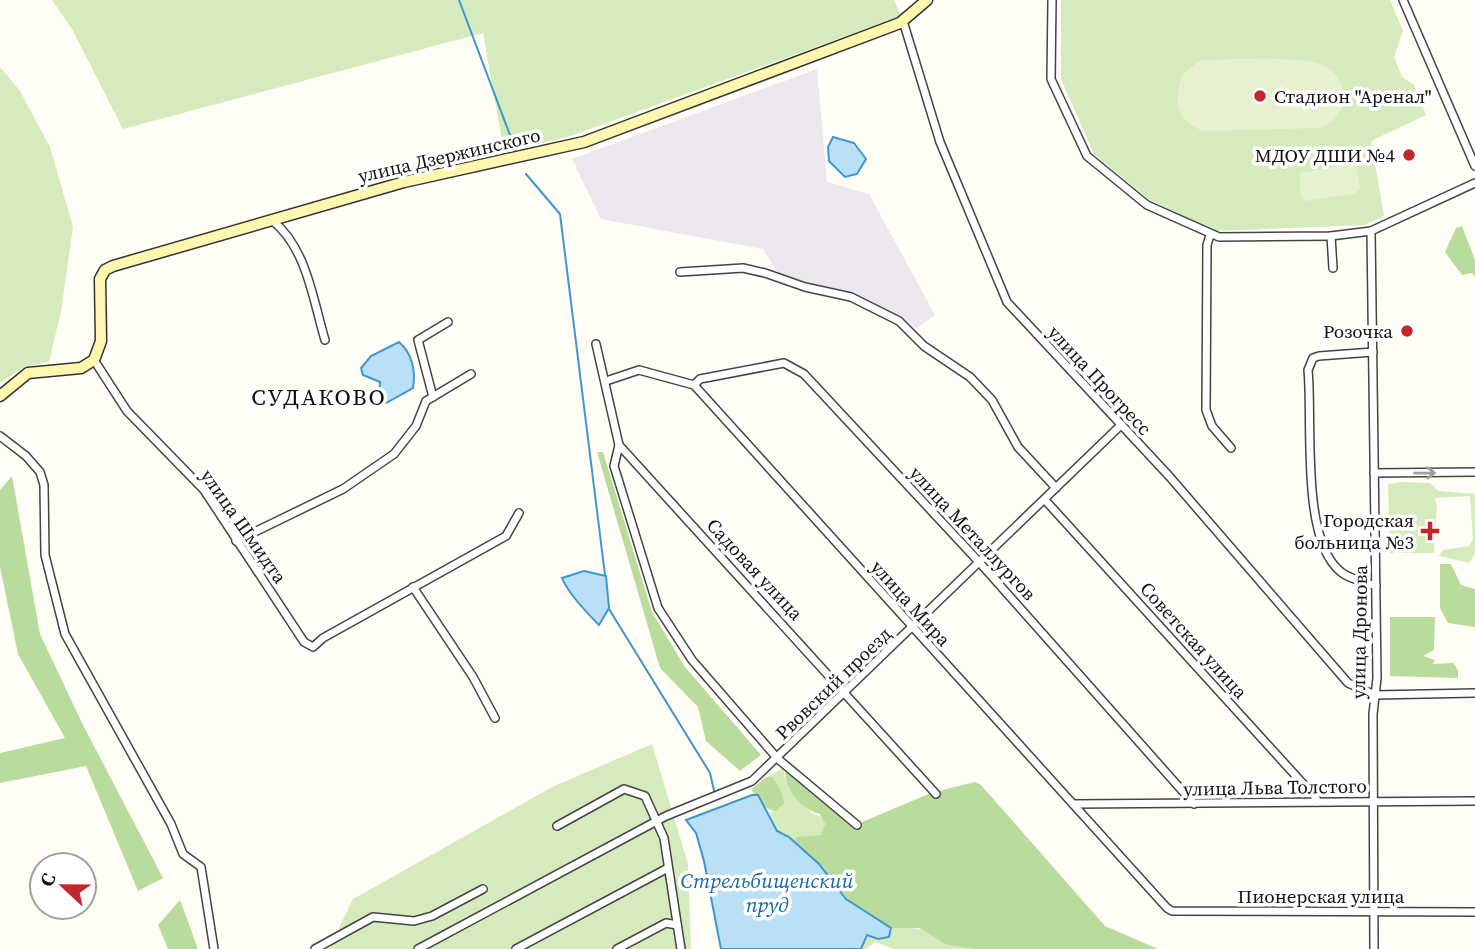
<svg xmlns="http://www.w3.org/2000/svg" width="1475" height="949" font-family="'Source Serif 4',serif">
<rect width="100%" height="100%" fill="#fffdf5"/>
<polygon fill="#eee6ef" points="817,69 827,182 869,194 935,315 916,329 905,319 854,292 818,286 778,273 763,249 601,219 572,159"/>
<g fill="#d5ebbd">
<polygon points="52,0 894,0 901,16 571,136 504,152 483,33 123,129 72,29"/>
<polygon points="1061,0 1390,0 1403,31 1394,57 1402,77 1414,85 1426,115 1371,141 1384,216 1364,225 1214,231 1150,200 1094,154 1061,79"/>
<polygon points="0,67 20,91 50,147 73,227 61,312 49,362 24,367 0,383"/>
<polygon points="1402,482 1430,483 1438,491 1475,494 1475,554 1469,563 1439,556 1443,550 1469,546 1473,539 1470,496 1435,498 1437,507 1434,553 1390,553 1388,484"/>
<polygon points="652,744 688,864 691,949 329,949 353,899 552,787"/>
<polygon points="783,768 789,789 811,813 824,818 825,831 821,835 794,841 777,831 769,812 775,812 772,777 767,777"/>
<polygon points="908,927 926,931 947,945 975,949 894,949 875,942 866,949 861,949 868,935 878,939 892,932 891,928"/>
</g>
<g fill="#b9dc9c">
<polygon points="1462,226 1475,260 1475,277 1472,273 1462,275 1445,252 1456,228"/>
<polygon points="597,452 603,452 652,612 685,667 761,755 740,771 706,741 698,707 660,668"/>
<polygon points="12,476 40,634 83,725 163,878 138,891 86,766 0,783 0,753 65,738 18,654 0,567 0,490"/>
<polygon points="1440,564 1451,564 1461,585 1475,589 1475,627 1448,623 1440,608"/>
<polygon points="1390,617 1435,617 1434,650 1423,656 1435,660 1433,664 1453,663 1458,670 1458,678 1390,676"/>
<path d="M786 770 855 825 931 793 975 782 981 785 1105 926 1158 949H975L947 945 919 928H891L855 907 794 841 797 837 821 835 825 824 820 814C802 810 783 789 786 770Z"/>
<path d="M767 777H772C779 785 782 793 784 803L775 812 763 806 751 789Z"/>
<polygon points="180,900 198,949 168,949 158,925"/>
</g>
<g fill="#e6f2cf">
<path d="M1201 60C1228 60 1294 56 1316 63 1333 67 1345 82 1343 99 1342 113 1333 123 1321 128L1204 131C1176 122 1174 102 1182 75Z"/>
<polygon points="1351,164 1356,168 1360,188 1356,193 1305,201 1300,197 1300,173"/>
</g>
<g fill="#b9e0f7" stroke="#3f96cf" stroke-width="2">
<polygon points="833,137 854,143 866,159 857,174 845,177 829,161 828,147"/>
<path d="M399 342C412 353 416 371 413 388L386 403 379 397 380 382 363 375 361 368 371 356Z"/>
<path d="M584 571 606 576 609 608 599 625C587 613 568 593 562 578Z"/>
<polygon points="752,795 758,795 777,831 789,837 819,864 846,899 891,928 889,937 878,939 867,935 861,949 721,949 704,861 696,833 686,820"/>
</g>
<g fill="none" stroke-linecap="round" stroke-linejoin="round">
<g stroke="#3f96cf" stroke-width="2">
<polyline points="459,0 516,151"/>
<polyline points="526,174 560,214 605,575"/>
<polyline points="609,609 710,773 715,795"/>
</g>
<defs>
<g id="street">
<polyline points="1052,0 1051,79 1087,156 1147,205 1219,237 1331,236 1371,231 1475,183"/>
<polyline points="1403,0 1475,166"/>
<polyline points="903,21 940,142 1007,302 1169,476 1348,683 1375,695 1475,693"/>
<path d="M273 221C307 249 313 300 325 340"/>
<polyline points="1371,231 1377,678 1373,714 1374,949"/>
<polyline points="1210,235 1207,245 1206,410 1212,426 1231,448"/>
<polyline points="1331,236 1333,268"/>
<polyline points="680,272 743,268 765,273 805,287 851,297 899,321 924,346 970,377 992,400 1018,447 1056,488"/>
<polyline points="596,344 619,445 936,794"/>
<path d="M1373 352 1319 356 1313 358 1308 370C1313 420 1300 540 1341 572 1349 579 1365 582 1376 586"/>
<polyline points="94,360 127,411 204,490 304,642 313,647 323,638 506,536 519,513"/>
<polyline points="606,381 639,370 694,385 1167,908 1172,911 1475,912"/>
<polyline points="694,385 700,379 784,363 804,374 980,563 1194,804"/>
<polyline points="433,397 418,340 448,322"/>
<polyline points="0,436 26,456 40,472 44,485 45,555 65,634 171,824 183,854 201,867 214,949"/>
<polyline points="619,445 614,466 658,608 692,660 778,759 857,825"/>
<polyline points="1374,473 1475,472"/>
<polyline points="1045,500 1316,798 1317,802"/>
<polyline points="236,541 343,489 394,454 416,426 426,401 471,374"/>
<polyline points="413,587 473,677 495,718"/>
<polyline points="1075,804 1475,801"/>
<polyline points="557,826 624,789 645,796 664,838 681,949"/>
<polyline points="315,949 373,917 414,921 432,916 483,889"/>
<polyline points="418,949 666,816 752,781 1121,425"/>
<polyline points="516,949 668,868"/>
<polyline points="617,949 666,923 677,925"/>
</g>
<polyline id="secondary" points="0,396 28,373 81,368 94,360 101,341 100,279 105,270 113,266 404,182 584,142 900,23 927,0"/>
</defs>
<use href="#street" stroke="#444" stroke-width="10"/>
<use href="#secondary" stroke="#333" stroke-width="13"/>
<use href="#street" stroke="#fff" stroke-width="7"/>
<use href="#secondary" stroke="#fff6b0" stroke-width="10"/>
</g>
<defs><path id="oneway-shaft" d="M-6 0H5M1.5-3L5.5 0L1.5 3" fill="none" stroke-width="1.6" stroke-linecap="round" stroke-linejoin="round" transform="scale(1.75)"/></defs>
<use stroke="#a0a0a0" href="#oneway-shaft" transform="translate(1425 473) rotate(-1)"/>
<g fill="#c4262e" stroke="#fff" stroke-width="2.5">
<circle cx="1260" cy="96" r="7"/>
<circle cx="1409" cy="155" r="7"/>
<circle cx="1407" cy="331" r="7"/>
<path d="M1426.5 520.5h7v7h7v7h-7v7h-7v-7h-7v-7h7z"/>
</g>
<g text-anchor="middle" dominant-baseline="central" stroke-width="7" stroke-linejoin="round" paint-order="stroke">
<g font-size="19" fill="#111" stroke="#fff" text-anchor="end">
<text x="1274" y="96" text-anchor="start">Стадион "Аренал"</text>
<text x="1395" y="155">МДОУ ДШИ №4</text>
<text x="1393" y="331">Розочка</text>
<text x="1414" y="520">Городская<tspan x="1414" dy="22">больница №3</tspan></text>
</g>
<g font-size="19" fill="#111" stroke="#fff">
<text transform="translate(449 155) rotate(-13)">улица Дзержинского</text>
<text transform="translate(1100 380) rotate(47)">улица Прогресс</text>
<text transform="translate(244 526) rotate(55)">улица Шмидта</text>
<text transform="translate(973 533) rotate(47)">улица Металлургов</text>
<text transform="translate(755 569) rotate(47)">Садовая улица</text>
<text transform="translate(911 603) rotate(48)">улица Мира</text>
<text transform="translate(1359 632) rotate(-89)">улица Дронова</text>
<text transform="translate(1194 640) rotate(48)">Советская улица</text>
<text transform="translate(833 683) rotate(-44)">Рвовский проезд</text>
<text transform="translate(1275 787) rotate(-1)">улица Льва Толстого</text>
<text x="1321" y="896">Пионерская улица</text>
</g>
<g font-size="21" font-style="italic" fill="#1768a6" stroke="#fff">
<text x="767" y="880">Стрельбищенский<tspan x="767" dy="24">пруд</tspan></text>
</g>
<g font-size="23" letter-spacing="2" fill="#111" stroke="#fff">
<text x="319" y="397">СУДАКОВО</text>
</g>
</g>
<g transform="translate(63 886) rotate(292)"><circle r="33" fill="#ffffff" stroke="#a0a0a0" stroke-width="2"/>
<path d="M0-5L12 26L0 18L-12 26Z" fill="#c4262e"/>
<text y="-10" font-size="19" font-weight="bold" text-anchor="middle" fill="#111111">С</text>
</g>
</svg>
